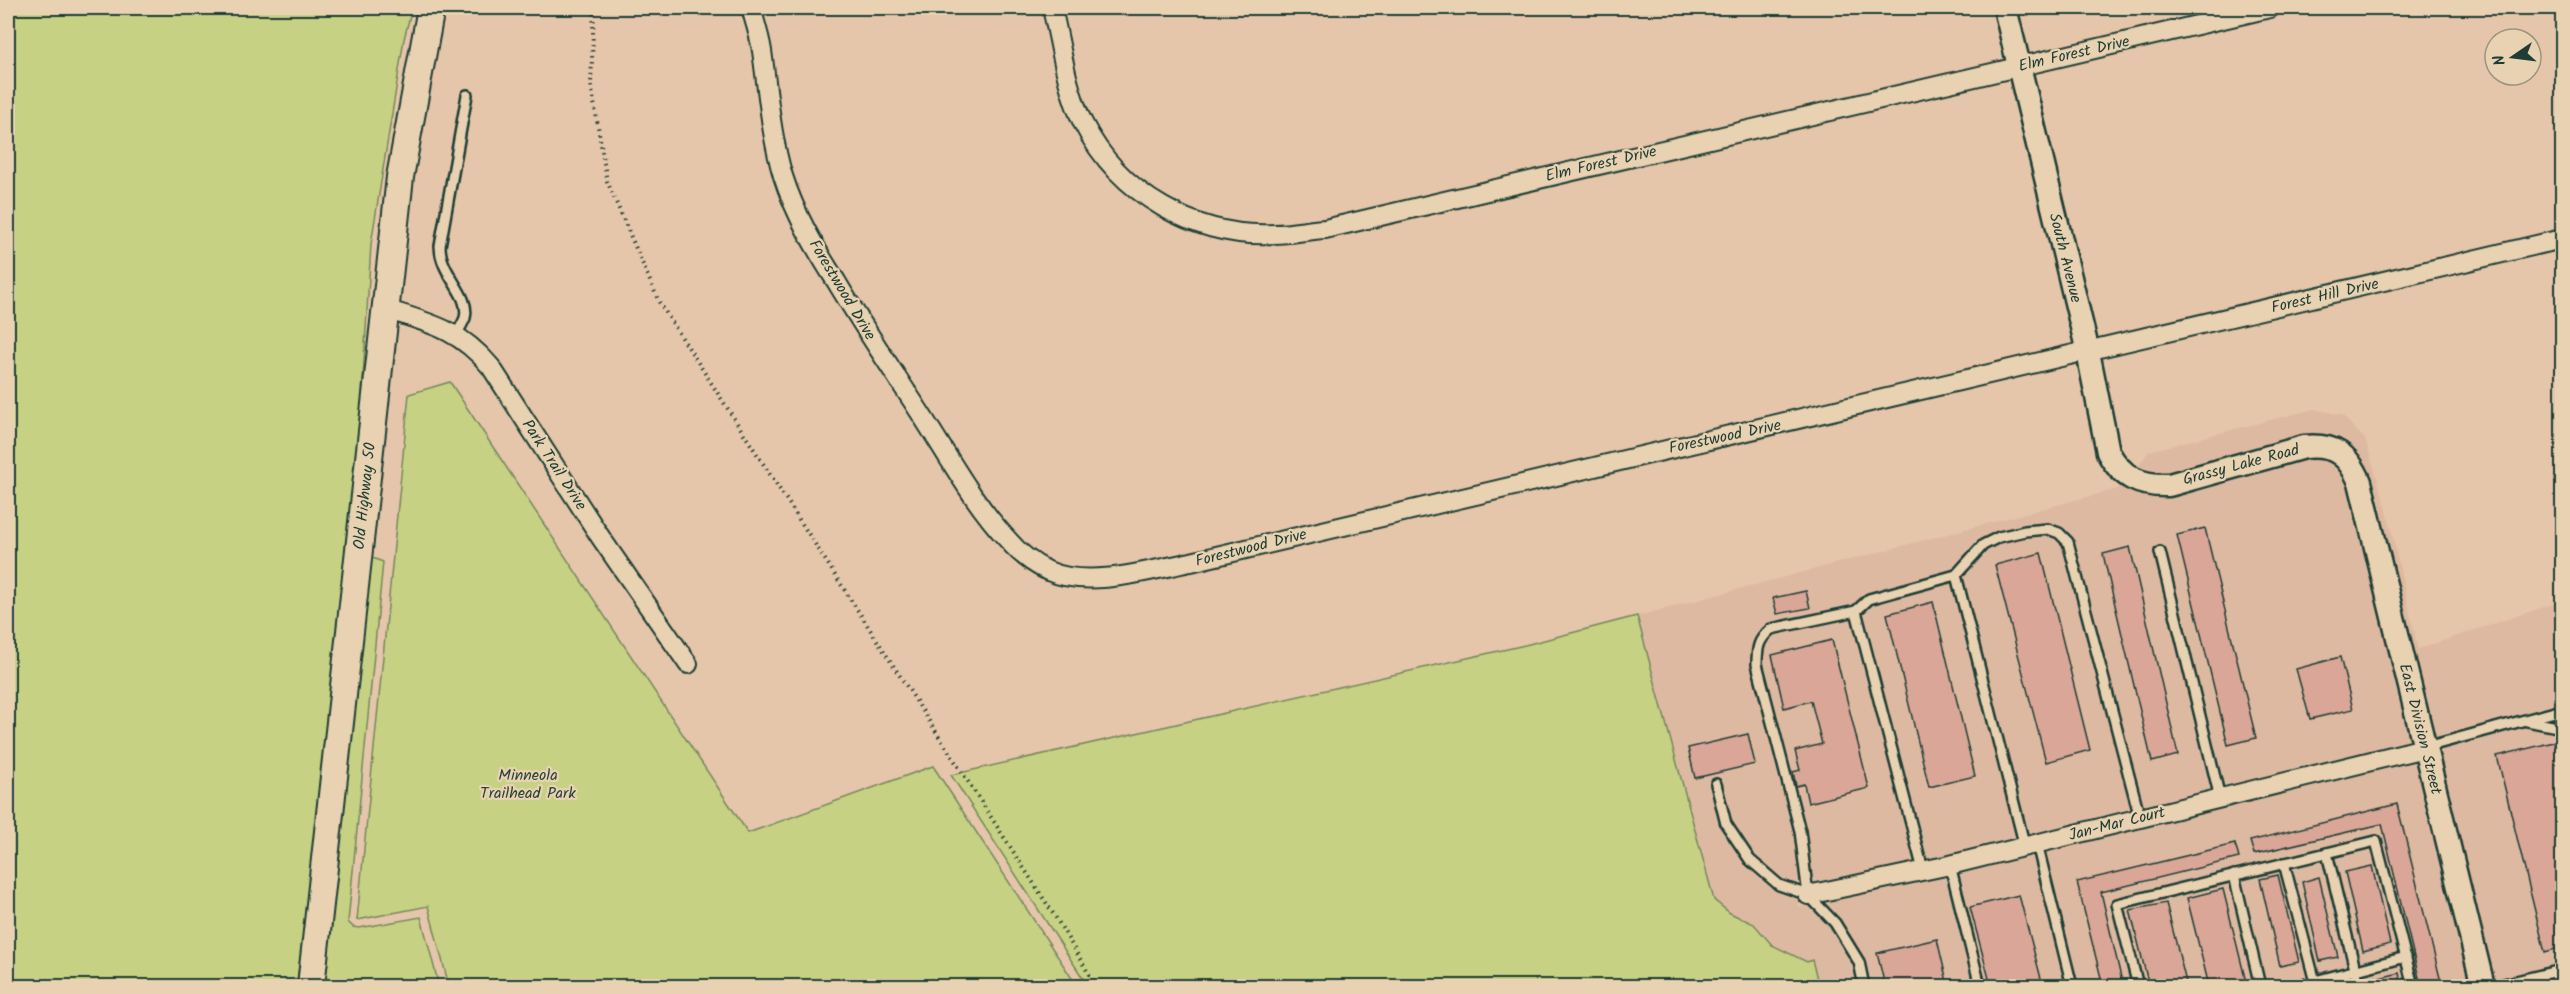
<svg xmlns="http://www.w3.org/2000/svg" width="2570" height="994" font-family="Kalam,sans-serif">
<rect width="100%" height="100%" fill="#e6c6aa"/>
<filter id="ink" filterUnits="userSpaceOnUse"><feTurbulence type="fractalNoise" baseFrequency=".0167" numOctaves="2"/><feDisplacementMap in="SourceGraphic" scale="12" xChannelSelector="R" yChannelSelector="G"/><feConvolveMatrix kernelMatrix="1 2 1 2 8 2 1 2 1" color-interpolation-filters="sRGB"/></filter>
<g filter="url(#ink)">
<g fill="#deb9a2">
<polygon points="2314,409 2342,415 2365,439 2387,510 2418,649 2562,601 2562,986 2494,986 2371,474 2362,459 2341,442 2319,436 2301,438 2168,474 2154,475 2136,469 2149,451"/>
<polygon points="2318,456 2336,464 2350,485 2411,741 1948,855 1796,887 1799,907 1952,875 2415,760 2471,986 1819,986 1812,960 1807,962 1772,945 1754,924 1730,913 1714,900 1637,616 2117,489 2121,486 2141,493 2141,496 2159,497 2161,495"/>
</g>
<g fill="#c7d184" stroke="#73875c" stroke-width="1.5">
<polygon points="8,8 412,8 404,39 371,244 359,445 315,861 296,986 8,986"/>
<polygon points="450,382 748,833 933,766 1077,986 449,986 428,906 357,920 409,394"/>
<polygon points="370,557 383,562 348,922 353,927 359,928 421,917 439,986 323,986"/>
<polygon points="1637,616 1714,900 1730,913 1754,924 1772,945 1807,962 1812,960 1819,986 1088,986 951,775 1525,645"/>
</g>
<g fill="#daa697" stroke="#1f3d34" stroke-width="1.5">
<polygon points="2205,528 2256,738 2228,745 2177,535"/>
<polygon points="2130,547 2178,755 2152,762 2103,554"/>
<polygon points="2041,553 2090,750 2046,762 1995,565"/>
<polygon points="1806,591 1810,608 1777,614 1773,598"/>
<polygon points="1933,602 1975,776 1929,787 1887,614"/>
<polygon points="1832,640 1869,788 1808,803 1804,784 1796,786 1793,772 1800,770 1795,751 1822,744 1811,701 1784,708 1772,655"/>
<polygon points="2340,657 2353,709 2310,719 2296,669"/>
<polygon points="1748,734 1755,764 1695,778 1688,748"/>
<polygon points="2562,740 2562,947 2545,952 2497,756"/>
<polygon points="2397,804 2442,986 2421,986 2382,824 2254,854 2250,841"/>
<polygon points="2235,844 2239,858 2101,892 2123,986 2103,986 2077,882"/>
<polygon points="2372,866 2390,944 2363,951 2345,872"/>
<polygon points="2278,875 2299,962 2280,966 2260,879"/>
<polygon points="2319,877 2338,957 2320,961 2302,882"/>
<polygon points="2223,889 2247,986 2209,986 2187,898"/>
<polygon points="2019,895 2043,986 1991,986 1970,907"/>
<polygon points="2166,903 2187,986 2149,986 2130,910"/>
<polygon points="1937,939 1948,986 1885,986 1877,953"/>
<polygon points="2399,973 2402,986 2373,986 2372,980"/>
<polygon points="2304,978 2306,986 2287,986 2286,982"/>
</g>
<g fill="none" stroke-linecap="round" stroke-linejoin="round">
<defs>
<g id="service">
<path d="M456 335C459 330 463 323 465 318 471 294 440 275 440 246L467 95"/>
<polyline points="2160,552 2220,798"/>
<polyline points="1956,575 2025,847"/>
<polyline points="2527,721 2562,728"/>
<polyline points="2426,747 2562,710"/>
<polyline points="1716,784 1726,824 1750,860 1779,885 1808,895 1835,923 1859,962 1864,986"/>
<polyline points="2037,844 2072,986"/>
<polyline points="2327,853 2359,986"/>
<polyline points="2284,863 2316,986"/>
<polyline points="1950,865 1980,986"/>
<polyline points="1923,870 1856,611 1869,599 1956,575 1983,545 1999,537 2025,531 2048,529 2059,533 2068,542 2140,818"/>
<polyline points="2234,875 2260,986"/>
<path d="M1808 895 1800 831 1757 664C1757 648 1758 640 1771 629L1856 611"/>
<polyline points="2315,981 2406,957"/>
<polyline points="2138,986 2117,904 2376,841 2413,986"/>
<polyline points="2495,986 2562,970"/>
</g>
<g id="minor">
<path d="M751 8C755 22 760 37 762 51 768 93 771 136 783 176 795 214 815 248 836 281 862 325 891 368 919 411 947 454 973 503 1009 541 1019 553 1034 564 1048 571 1089 589 1150 570 1191 562L2562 239"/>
<path d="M1052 8C1061 45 1066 88 1083 123 1119 194 1195 238 1274 234 1291 234 1308 230 1325 229L2270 8"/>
<path d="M385 309C430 323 459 329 491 367L601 538 688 664"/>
<polyline points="1808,895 1950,865 2424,748"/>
</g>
<path id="tertiary" d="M2005 8 2088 352 2108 452C2122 478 2140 486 2169 485L2304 447C2334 444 2348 454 2360 482L2483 986"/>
<polyline id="secondary" points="311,986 400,177 431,8"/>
</defs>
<use href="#service" stroke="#1f3d34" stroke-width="14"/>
<use href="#minor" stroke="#1f3d34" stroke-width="22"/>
<use href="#tertiary" stroke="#1f3d34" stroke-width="27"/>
<use href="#secondary" stroke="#1f3d34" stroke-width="30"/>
<polyline stroke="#1f3d34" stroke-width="4" stroke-dasharray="1.5 4.5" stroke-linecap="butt" points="594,8 591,84 607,181 659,302 1056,918 1096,986"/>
<use href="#service" stroke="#e8d2b1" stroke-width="9"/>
<use href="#minor" stroke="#e8d2b1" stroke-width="18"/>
<use href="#tertiary" stroke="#e8d2b1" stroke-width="22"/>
<use href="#secondary" stroke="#e8d2b1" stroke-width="26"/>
</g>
</g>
<g text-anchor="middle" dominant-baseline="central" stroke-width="4.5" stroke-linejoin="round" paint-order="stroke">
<g font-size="16" fill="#1f3d34" stroke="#e8d2b1">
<text transform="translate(2074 54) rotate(-13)">Elm Forest Drive</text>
<text transform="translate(1601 164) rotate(-13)">Elm Forest Drive</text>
<text transform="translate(2065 258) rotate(76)">South Avenue</text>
<text transform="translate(842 290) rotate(59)">Forestwood Drive</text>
<text transform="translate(2325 296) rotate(-13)">Forest Hill Drive</text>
<text transform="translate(1725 437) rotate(-12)">Forestwood Drive</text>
<text transform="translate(554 465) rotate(57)">Park Trail Drive</text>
<text transform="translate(2241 465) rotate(-15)">Grassy Lake Road</text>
<text transform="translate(365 496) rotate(-84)">Old Highway 50</text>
<text transform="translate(1251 548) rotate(-14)">Forestwood Drive</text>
<text transform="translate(2420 729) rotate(76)">East Division Street</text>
<text transform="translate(2117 824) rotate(-14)">Jan-Mar Court</text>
</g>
<g font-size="16" fill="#274438" stroke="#e8d2b1">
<text x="528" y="775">Minneola<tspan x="528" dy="18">Trailhead Park</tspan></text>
</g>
</g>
<rect width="2570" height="994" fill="none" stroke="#e8d2b1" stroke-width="30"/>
<rect x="15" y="15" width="2540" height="964" fill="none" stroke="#1f3d34" stroke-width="2" filter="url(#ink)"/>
<g transform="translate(2513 57) rotate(256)"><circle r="28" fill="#e8d2b1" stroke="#98967f" stroke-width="1.5"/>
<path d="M0-4.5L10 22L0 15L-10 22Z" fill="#1f3d34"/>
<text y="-9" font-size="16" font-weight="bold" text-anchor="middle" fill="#1f3d34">N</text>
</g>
</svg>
